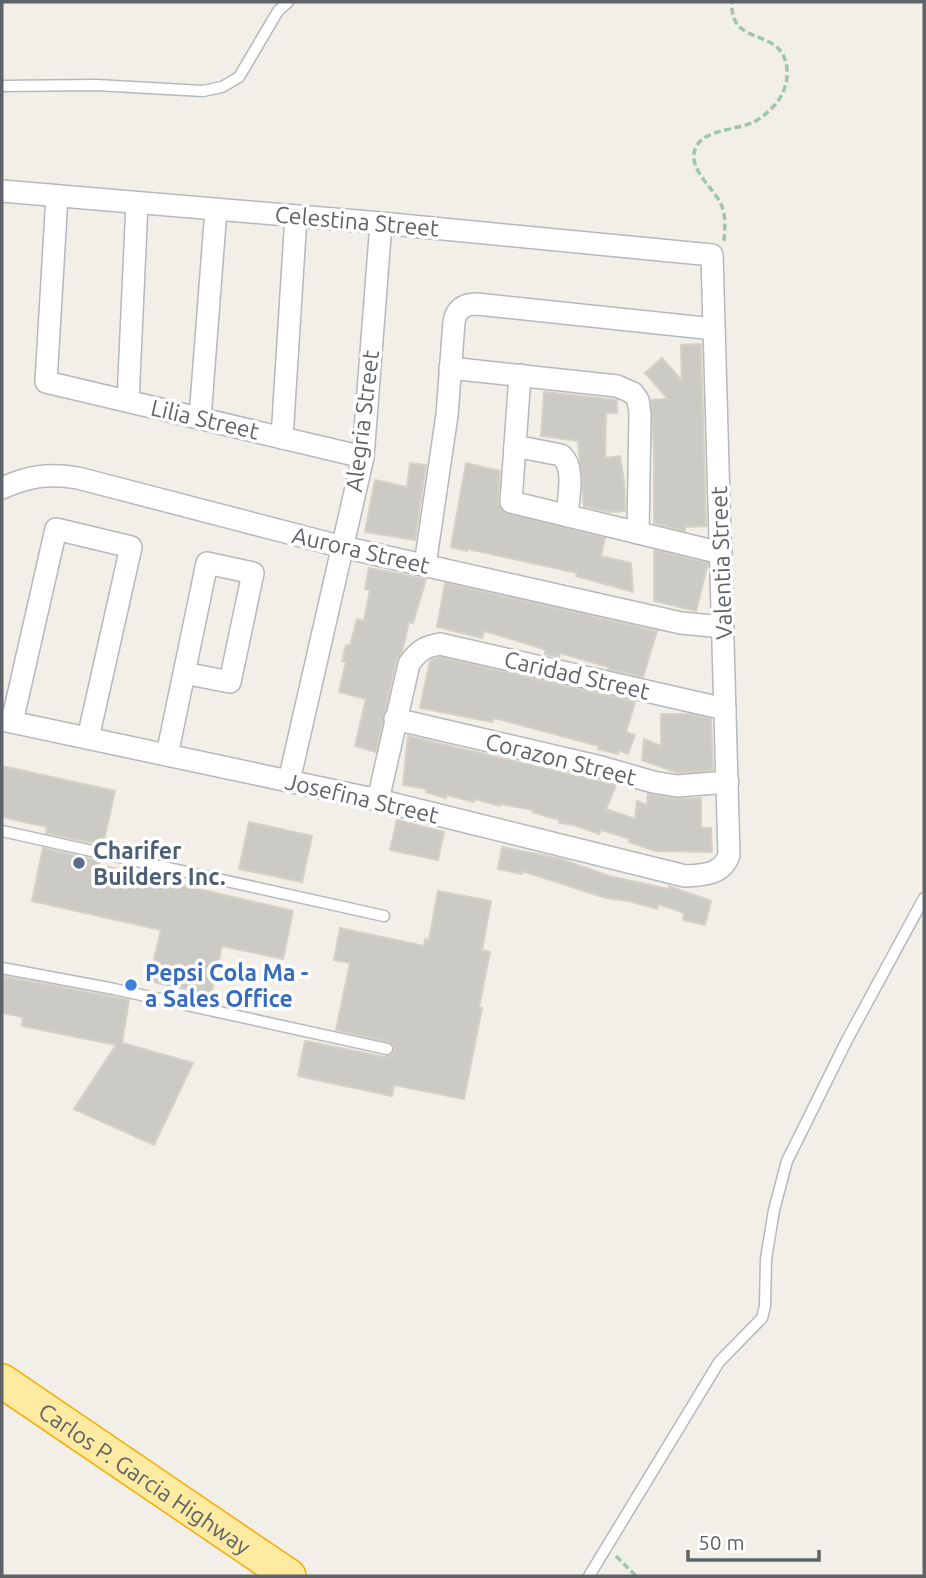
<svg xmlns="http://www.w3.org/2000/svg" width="926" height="1578" font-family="Ubuntu,sans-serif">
<rect width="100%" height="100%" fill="#f1efe8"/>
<g fill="#cccac5" stroke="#d6d1c6" stroke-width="2">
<polygon points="701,344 706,526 685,527 685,531 654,523 654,454 651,400 668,399 645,373 662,358 682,381 681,345"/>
<polygon points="544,392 617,400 617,413 606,413 605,458 620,456 624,481 625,511 609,512 584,506 578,441 541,436"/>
<polygon points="410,463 426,465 415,540 365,532 375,480 407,487"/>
<polygon points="466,463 500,471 498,502 503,512 605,538 601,556 631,563 633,592 576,576 577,573 468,549 467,551 451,547"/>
<polygon points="654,550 708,563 696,611 654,601"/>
<polygon points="369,568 426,579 413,623 409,622 402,652 396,661 376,752 355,746 366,699 339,692 346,662 342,661 346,645 350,646 357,619 364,621 370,590 365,589"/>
<polygon points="445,583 657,631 643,677 608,669 608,667 560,653 559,657 545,654 546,651 541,648 484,631 482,638 437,627"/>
<polygon points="440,657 635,702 626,732 635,735 628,754 619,750 618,754 598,749 599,746 494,718 493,722 420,708 430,661"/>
<polygon points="661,714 689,714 711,719 713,770 678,773 642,760 644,739 661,746"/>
<polygon points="408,736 616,785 606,809 635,819 637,801 647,805 648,794 675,799 701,798 701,828 711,828 712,852 655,851 629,842 630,839 601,830 599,834 574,825 559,823 560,820 532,812 533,810 500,804 500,806 475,799 474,802 447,795 446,798 426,792 427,789 403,785"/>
<polygon points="2,766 115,791 103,845 46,833 47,827 2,817"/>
<polygon points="397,820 444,832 438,860 390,850"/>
<polygon points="249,822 312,836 302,882 239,869"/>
<polygon points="502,847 561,859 609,876 668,889 669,886 711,901 705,925 683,920 684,913 658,904 657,909 629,901 606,898 522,871 522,874 498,869"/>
<polygon points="43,848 100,861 99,865 152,876 151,878 293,911 283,959 222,946 211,995 149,981 161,930 32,901"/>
<polygon points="438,891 491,901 482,950 490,952 479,1007 482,1008 464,1099 394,1085 392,1096 298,1076 305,1041 385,1057 393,1054 394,1046 389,1042 336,1030 350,963 334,960 340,928 424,946 425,939 429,940"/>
<polygon points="2,976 129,1000 122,1043 193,1063 154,1145 74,1109 116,1045 22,1026 23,1017 2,1013"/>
</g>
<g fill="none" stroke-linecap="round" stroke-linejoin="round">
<defs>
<g id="service">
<polyline points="2,86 96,85 203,91 222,87 239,77 278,11 288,2"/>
<polyline points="2,831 384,916"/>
<polyline points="2,968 114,989 387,1049"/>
<polyline points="589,1576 719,1362 762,1318 765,1306 766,1259 774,1210 787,1161 847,1040 924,898"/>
</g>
<g id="minor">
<path d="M2 191 381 223 712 255 729 855C722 875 703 875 685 876L378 800 2 720"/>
<polyline points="57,196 46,382 363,457"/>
<polyline points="450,368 617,386 633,393 638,400 640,413 638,533"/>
<polyline points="520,375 511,502 721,553"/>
<polyline points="128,401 137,203"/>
<polyline points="200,418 216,209"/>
<polyline points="282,438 296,216"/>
<path d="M515 446 561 455C576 467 568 498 567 516"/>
<path d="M2 488C29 476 49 473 78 478L343 547 681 623 723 627"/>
<path d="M425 565 447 415 454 322C456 309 464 304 477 304L714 329"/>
<polyline points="395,719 601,767 653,782 677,786 728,782"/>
<polyline points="12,722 56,529 131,547 88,738"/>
<polyline points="167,755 207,563 253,573 230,682 184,673"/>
<polyline points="289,781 363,457 381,223"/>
<path d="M378 800 409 664C418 651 424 647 440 644L725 709"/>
</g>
<g id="trunk">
<path id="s1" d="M2 1381 289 1576"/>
</g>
</defs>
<use href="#service" stroke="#b5b8bc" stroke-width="13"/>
<use href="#minor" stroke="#b5b8bc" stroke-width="24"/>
<use href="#trunk" stroke="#f9ab00" stroke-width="36"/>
<g stroke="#9cc7a9" stroke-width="3.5" stroke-dasharray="7 3.5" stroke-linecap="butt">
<path d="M724 241C725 230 726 214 721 204 713 187 686 168 696 147 705 129 737 130 754 122 763 117 772 109 778 101 784 92 788 82 787 70 784 25 729 49 732 2"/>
<polyline points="616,1556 636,1576"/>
</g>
<use href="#service" stroke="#fff" stroke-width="10"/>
<use href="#minor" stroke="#fff" stroke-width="21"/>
<use href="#trunk" stroke="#feeaa1" stroke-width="33"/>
</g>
<circle fill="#5c6f8a" stroke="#fff" stroke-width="2.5" cx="79" cy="863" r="7"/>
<circle fill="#3f7fe0" stroke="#fff" stroke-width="2.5" cx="131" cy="985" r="7"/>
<g text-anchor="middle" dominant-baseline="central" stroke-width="7" stroke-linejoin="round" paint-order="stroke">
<g font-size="23" fill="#5f6368" stroke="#fff">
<text transform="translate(357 221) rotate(5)">Celestina Street</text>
<text transform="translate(205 419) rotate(13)">Lilia Street</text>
<text transform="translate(362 421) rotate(-83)">Alegria Street</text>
<text transform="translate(361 550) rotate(13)">Aurora Street</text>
<text transform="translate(721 563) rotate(-92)">Valentia Street</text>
<text transform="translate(577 675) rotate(13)">Caridad Street</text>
<text transform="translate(561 759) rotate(14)">Corazon Street</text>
<text transform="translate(362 798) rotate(13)">Josefina Street</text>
<text stroke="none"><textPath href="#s1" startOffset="173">Carlos P. Garcia Highway</textPath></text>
</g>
<g font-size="23" font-weight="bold" fill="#4e5e75" stroke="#fff" text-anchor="start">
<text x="93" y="850">Charifer<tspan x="93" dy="26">Builders Inc.</tspan></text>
</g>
<g font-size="23" font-weight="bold" fill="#366cbe" stroke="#fff" text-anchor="start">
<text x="145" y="972">Pepsi Cola Ma -<tspan x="145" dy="26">a Sales Office</tspan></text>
</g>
</g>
<rect width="926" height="1578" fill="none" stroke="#5f6368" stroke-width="7"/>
<path d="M688 1550v10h131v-10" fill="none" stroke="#5f6368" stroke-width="3.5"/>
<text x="698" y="1550" font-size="21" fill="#5f6368" stroke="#ffffff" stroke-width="5" paint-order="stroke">50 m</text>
</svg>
